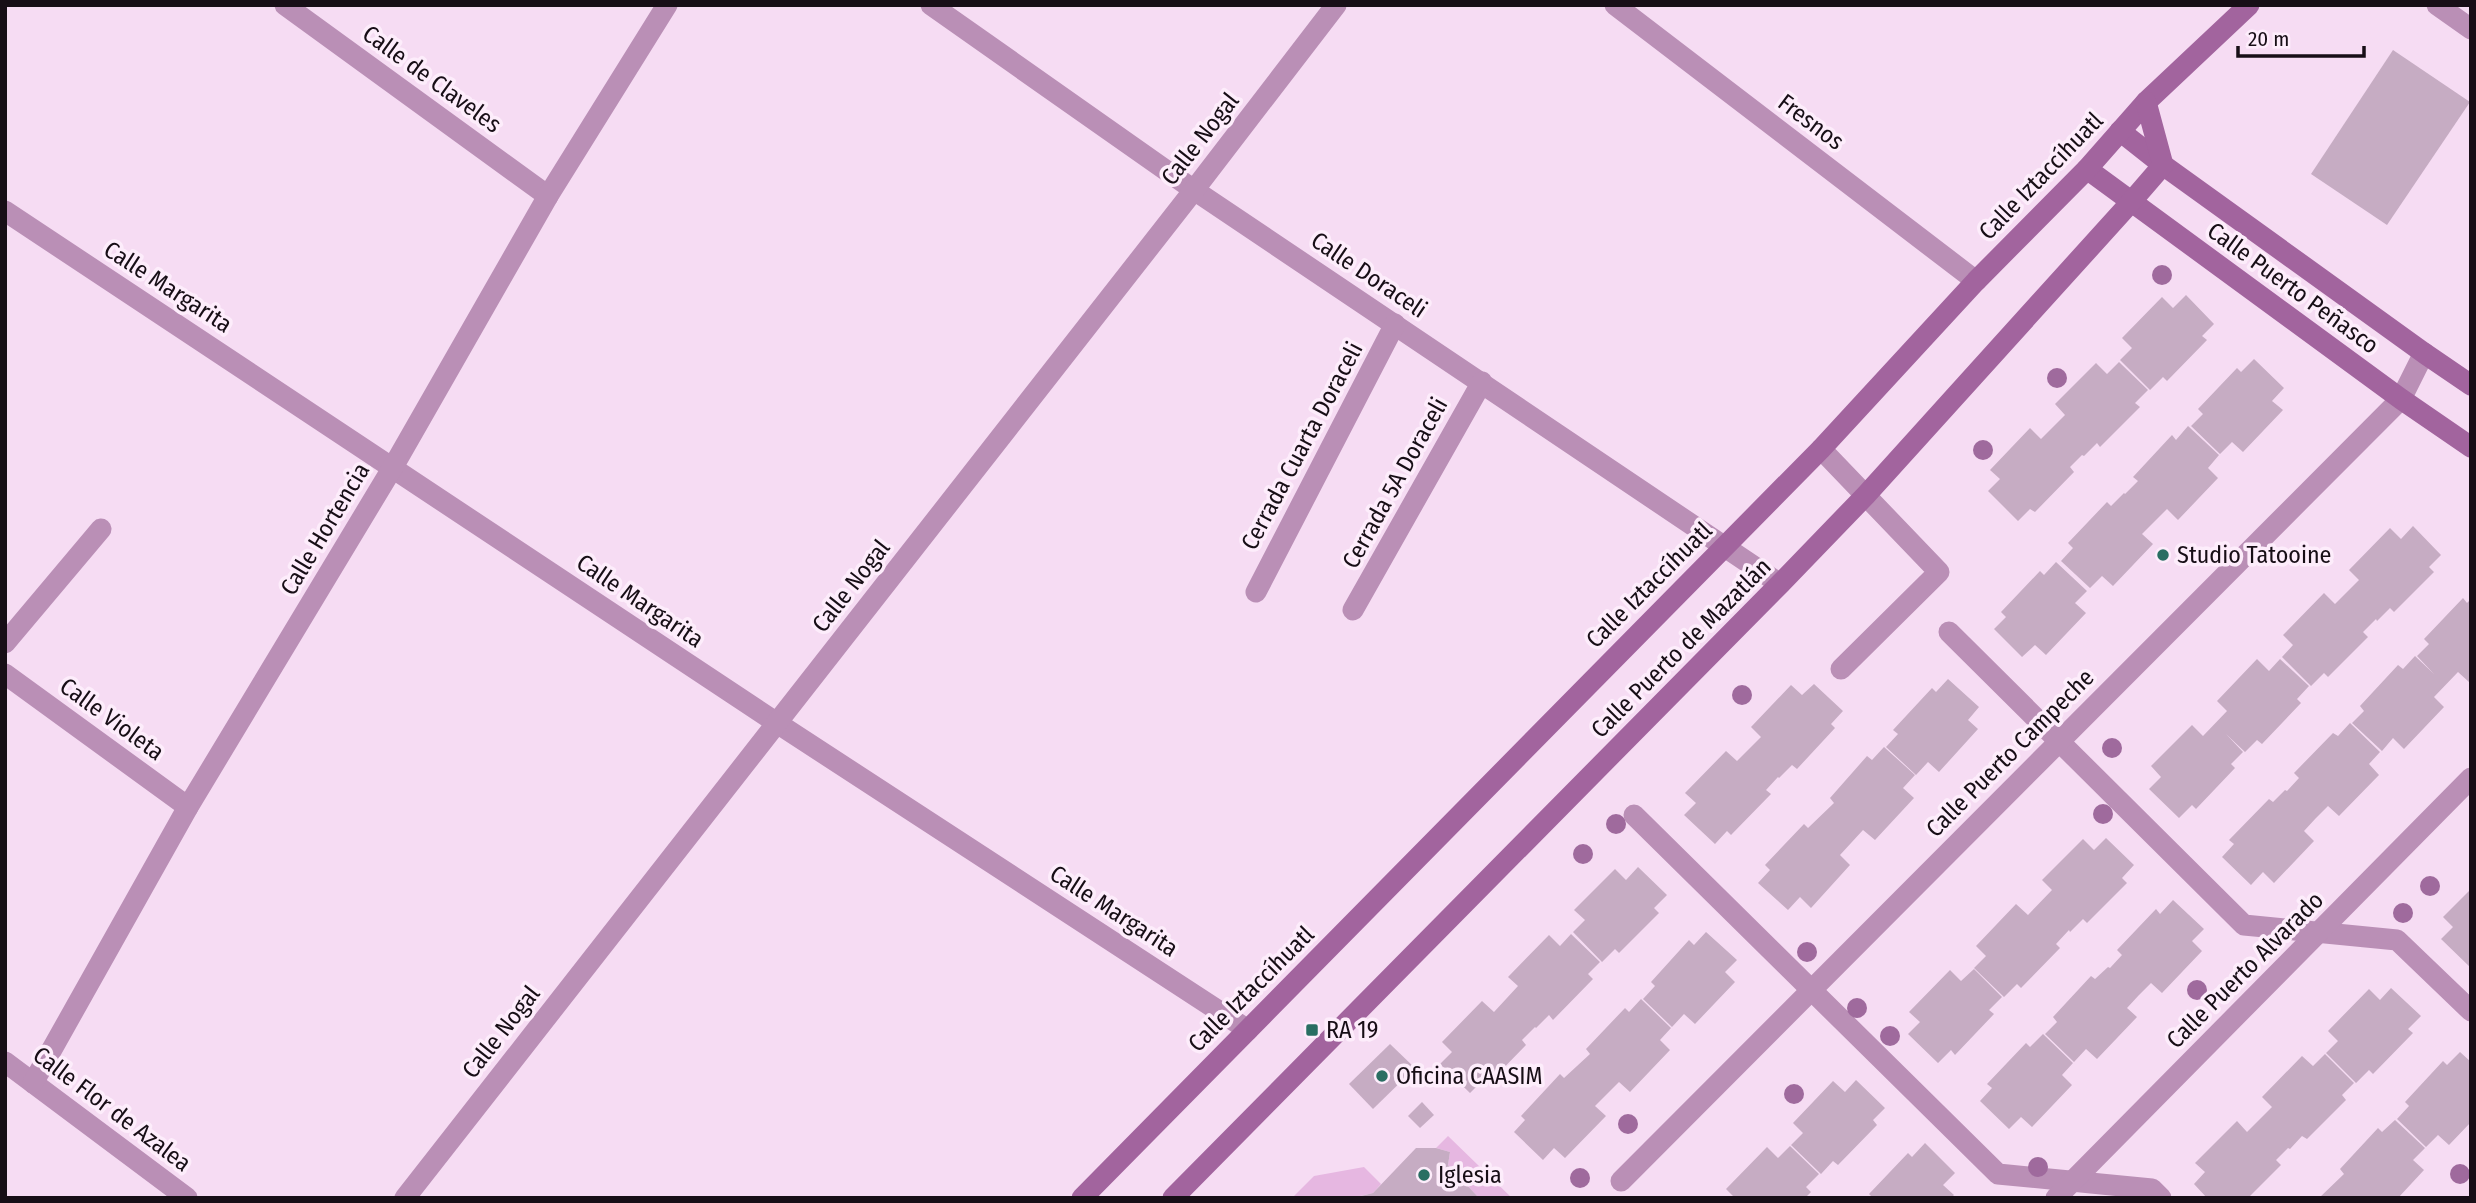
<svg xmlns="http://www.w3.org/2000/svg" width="2476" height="1203" font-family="'Fira Sans Condensed',sans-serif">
<rect width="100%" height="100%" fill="#f6dcf3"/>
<g fill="#e6b7e1">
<polygon points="1448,1136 1512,1198 1479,1198 1448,1165 1450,1152 1436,1148"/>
<polygon points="1364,1167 1381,1184 1373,1193 1352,1198 1292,1198 1314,1176"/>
</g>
<g fill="#c6acc3">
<polygon points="2393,50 2470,102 2387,225 2311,174"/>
<polygon points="2186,295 2214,324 2202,336 2207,340 2167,381 2163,377 2150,390 2120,360 2132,348 2122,338 2162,297 2173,308"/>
<polygon points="2254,359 2284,388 2272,401 2283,410 2243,452 2232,442 2220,454 2191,426 2203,414 2198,409 2237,368 2241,372"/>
<polygon points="2119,362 2148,390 2135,403 2140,407 2100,447 2097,443 2084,456 2082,455 2070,467 2074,472 2035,512 2030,509 2018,521 1988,491 2000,479 1990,470 2030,428 2041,439 2065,415 2055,404 2096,363 2107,374"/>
<polygon points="2188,426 2219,455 2208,468 2218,478 2178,520 2167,509 2142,534 2153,544 2113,586 2102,576 2090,588 2061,561 2073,548 2068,543 2107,502 2111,506 2124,493 2125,494 2138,481 2133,477 2172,435 2176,440"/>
<polygon points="2413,526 2441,555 2429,567 2434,572 2394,612 2390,608 2377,621 2376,619 2363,632 2368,637 2328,677 2324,673 2311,686 2282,657 2293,645 2283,635 2324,593 2335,604 2359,580 2349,570 2390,528 2401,539"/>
<polygon points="2056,562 2087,591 2075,603 2086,613 2046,655 2035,645 2022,657 1994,629 2006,617 2001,612 2040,571 2044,575"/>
<polygon points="2463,598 2467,603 2471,599 2471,681 2469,682 2458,672 2434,697 2444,707 2404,749 2393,738 2382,751 2352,723 2364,711 2360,706 2398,665 2403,669 2415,656 2434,674 2417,656 2429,644 2424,639"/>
<polygon points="2257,659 2269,671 2280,659 2309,686 2297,699 2301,703 2262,744 2257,740 2245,752 2226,734 2243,752 2231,764 2235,768 2196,809 2192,805 2179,818 2149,789 2161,777 2151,766 2192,725 2203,736 2227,711 2217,701"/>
<polygon points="1948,679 1979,707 1968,720 1978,729 1939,772 1928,762 1916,775 1886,747 1898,734 1893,730 1932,688 1936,692"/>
<polygon points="1814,684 1843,711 1831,724 1835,728 1797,769 1792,765 1779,778 1778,777 1766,790 1771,794 1731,835 1727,831 1715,844 1684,815 1696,803 1685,793 1726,751 1737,761 1761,737 1751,727 1791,685 1802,695"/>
<polygon points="2350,723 2380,752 2369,764 2379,775 2339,816 2328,806 2316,818 2304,831 2314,841 2274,883 2263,872 2251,885 2222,857 2234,844 2229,840 2269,799 2273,802 2285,790 2287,791 2299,778 2294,773 2333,733 2338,736"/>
<polygon points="1884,747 1915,775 1903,788 1914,798 1875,840 1863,830 1840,855 1850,865 1811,908 1800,897 1788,910 1758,883 1770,870 1765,865 1804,824 1808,828 1834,803 1830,798 1867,756 1872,760"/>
<polygon points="2106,838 2134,865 2122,878 2127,883 2087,923 2083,919 2070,932 2069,930 2056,944 2060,948 2021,988 2017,984 2004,997 1974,968 1986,956 1976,946 2016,904 2028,915 2052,890 2042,880 2083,839 2094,850"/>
<polygon points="1638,867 1667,895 1654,908 1659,913 1619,953 1615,949 1602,962 1573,932 1585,920 1574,910 1615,869 1626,880"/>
<polygon points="2471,889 2471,968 2441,939 2453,927 2443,917"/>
<polygon points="2173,900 2204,929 2192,941 2202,951 2162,993 2151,983 2139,995 2127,1008 2137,1017 2097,1059 2086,1049 2074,1062 2045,1034 2057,1022 2053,1017 2091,976 2095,979 2108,967 2110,968 2122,955 2117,950 2156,909 2160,914"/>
<polygon points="1706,932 1737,960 1725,972 1735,982 1695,1024 1684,1014 1672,1027 1643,999 1655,986 1651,982 1689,940 1694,945"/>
<polygon points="1571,934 1600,962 1588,974 1593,979 1553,1020 1549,1015 1536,1028 1535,1027 1522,1040 1526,1045 1487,1085 1483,1080 1470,1093 1440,1064 1452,1052 1442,1042 1482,1001 1494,1012 1518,986 1508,977 1549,935 1560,946"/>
<polygon points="1974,969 2002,997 1989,1010 1994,1014 1955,1055 1951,1050 1938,1063 1908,1034 1920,1022 1909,1012 1950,970 1961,981"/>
<polygon points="2391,988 2421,1016 2408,1029 2413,1033 2373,1074 2369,1070 2356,1083 2326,1053 2338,1041 2328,1031 2369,989 2380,1000"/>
<polygon points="1641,999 1671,1028 1660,1040 1670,1050 1630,1092 1619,1082 1595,1106 1606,1116 1565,1158 1554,1148 1543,1160 1514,1132 1525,1120 1521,1116 1560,1074 1564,1078 1590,1054 1586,1049 1625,1008 1629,1012"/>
<polygon points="2043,1034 2073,1063 2062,1075 2072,1085 2032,1127 2021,1117 2009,1129 1980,1101 1992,1088 1987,1084 2026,1043 2030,1047"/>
<polygon points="1390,1044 1415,1068 1373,1109 1349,1084"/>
<polygon points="2460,1052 2471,1062 2471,1122 2449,1145 2438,1135 2426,1147 2397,1119 2409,1106 2405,1102 2443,1061 2447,1065"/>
<polygon points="2325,1054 2354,1083 2342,1095 2346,1100 2307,1139 2302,1136 2290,1149 2288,1148 2276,1160 2281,1165 2248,1198 2207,1198 2194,1184 2205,1172 2195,1163 2237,1121 2247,1132 2272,1107 2262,1097 2302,1056 2313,1066"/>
<polygon points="1856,1080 1885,1108 1873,1120 1877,1125 1838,1165 1833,1161 1821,1174 1791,1145 1803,1133 1793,1123 1833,1081 1845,1092"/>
<polygon points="1422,1102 1434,1115 1420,1128 1408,1116"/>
<polygon points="2395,1120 2425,1148 2413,1160 2424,1170 2398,1198 2319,1198 2344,1174 2340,1169 2378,1128 2382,1132"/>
<polygon points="1925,1143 1955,1173 1943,1185 1954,1195 1951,1198 1873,1198 1869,1194 1908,1153 1912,1157"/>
<polygon points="1790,1146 1819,1174 1806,1187 1811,1192 1805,1198 1735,1198 1726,1189 1767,1147 1778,1158"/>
<polygon points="1416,1148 1436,1148 1450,1152 1448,1165 1479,1198 1353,1198 1373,1193"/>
</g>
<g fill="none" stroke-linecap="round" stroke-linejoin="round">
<g stroke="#ba8fb6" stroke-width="21">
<polyline points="2437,5 2471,29"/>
<polyline points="1821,449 1939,572 1841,669"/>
</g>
<g stroke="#ba8fb6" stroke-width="21">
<polyline points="285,5 548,196"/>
<polyline points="931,5 1194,190 1780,584"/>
<polyline points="1615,5 1976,281"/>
<polyline points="5,211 777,723 1248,1030"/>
<polyline points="1256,592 1395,324"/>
<polyline points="1353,610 1482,382"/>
<polyline points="1949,632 2244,925 2397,940 2471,1011"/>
<polyline points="5,643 101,529"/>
<polyline points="5,674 188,807"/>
<polyline points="1634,815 1998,1174 2152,1189 2161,1198"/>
<polyline points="5,1062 187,1198"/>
<polyline points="33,1083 188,807 393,467 548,196 667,5"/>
<polyline points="1621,1181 2401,399 2424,353"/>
<polyline points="405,1198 1194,190 1336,5"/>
<polyline points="2056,1198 2471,778"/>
</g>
<g stroke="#a2649e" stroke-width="21">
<polyline points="2120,131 2163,165 2424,353 2471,385"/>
<polyline points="2087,169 2401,399 2471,447"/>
<polyline points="1082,1198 1821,449 1976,281 2087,169 2146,102 2249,5"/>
<polyline points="1173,1198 1780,584 1866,495 2131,202 2163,165 2146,102"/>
</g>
</g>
<g fill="#9f6a9d">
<circle cx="2162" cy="275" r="10"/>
<circle cx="2057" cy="378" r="10"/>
<circle cx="1983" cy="450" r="10"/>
<circle cx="1742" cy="695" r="10"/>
<circle cx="2112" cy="748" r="10"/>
<circle cx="2103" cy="814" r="10"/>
<circle cx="1616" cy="824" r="10"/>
<circle cx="1583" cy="854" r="10"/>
<circle cx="2430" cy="886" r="10"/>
<circle cx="2403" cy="913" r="10"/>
<circle cx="1807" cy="952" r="10"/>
<circle cx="2197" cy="990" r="10"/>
<circle cx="1857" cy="1008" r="10"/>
<circle cx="1890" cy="1036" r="10"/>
<circle cx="1794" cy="1094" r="10"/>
<circle cx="1628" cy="1124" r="10"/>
<circle cx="2038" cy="1167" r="10"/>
<circle cx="2460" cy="1174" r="10"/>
<circle cx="1580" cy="1178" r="10"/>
</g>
<g fill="#296e62" stroke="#fdedfb" stroke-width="2.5">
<circle cx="2163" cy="555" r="7"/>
<rect x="1305" y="1023" width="14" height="14" rx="3.5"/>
<circle cx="1382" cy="1076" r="7"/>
<circle cx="1424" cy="1175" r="7"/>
</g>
<g text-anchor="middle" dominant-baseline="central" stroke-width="7" stroke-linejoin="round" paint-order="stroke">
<g font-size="24" fill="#170e16" stroke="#fdedfb">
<text transform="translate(432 79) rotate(36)">Calle de Claveles</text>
<text transform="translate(1811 122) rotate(37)">Fresnos</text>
<text transform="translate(1200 139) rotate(-52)">Calle Nogal</text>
<text transform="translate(2041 176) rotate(-46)">Calle Iztaccíhuatl</text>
<text transform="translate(1369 275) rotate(34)">Calle Doraceli</text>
<text transform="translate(168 287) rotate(33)">Calle Margarita</text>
<text transform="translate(2293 288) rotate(36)">Calle Puerto Peñasco</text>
<text transform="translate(1302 446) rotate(-62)">Cerrada Cuarta Doraceli</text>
<text transform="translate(1395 483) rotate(-61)">Cerrada 5A Doraceli</text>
<text transform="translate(325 529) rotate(-59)">Calle Hortencia</text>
<text transform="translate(1649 585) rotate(-45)">Calle Iztaccíhuatl</text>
<text transform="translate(851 586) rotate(-52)">Calle Nogal</text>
<text transform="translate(640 601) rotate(34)">Calle Margarita</text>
<text transform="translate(1681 648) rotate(-45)">Calle Puerto de Mazatlán</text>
<text transform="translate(112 719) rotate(36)">Calle Violeta</text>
<text transform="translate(2010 753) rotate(-45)">Calle Puerto Campeche</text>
<text transform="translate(1114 911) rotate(33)">Calle Margarita</text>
<text transform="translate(2245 970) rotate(-45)">Calle Puerto Alvarado</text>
<text transform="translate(1251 989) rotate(-45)">Calle Iztaccíhuatl</text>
<text transform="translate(501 1032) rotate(-52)">Calle Nogal</text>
<text transform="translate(112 1109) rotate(37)">Calle Flor de Azalea</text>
</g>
<g font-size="24" fill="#170e16" stroke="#fdedfb" text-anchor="start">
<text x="2177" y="555">Studio Tatooine</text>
<text x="1326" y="1030">RA 19</text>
<text x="1396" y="1076">Oficina CAASIM</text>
<text x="1438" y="1175">Iglesia</text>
</g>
</g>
<rect width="2476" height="1203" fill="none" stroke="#170e16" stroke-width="14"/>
<path d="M2238 46v10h126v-10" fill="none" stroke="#170e16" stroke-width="3.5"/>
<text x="2248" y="46" font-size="21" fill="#170e16" stroke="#fdedfb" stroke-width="5" paint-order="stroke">20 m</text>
</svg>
